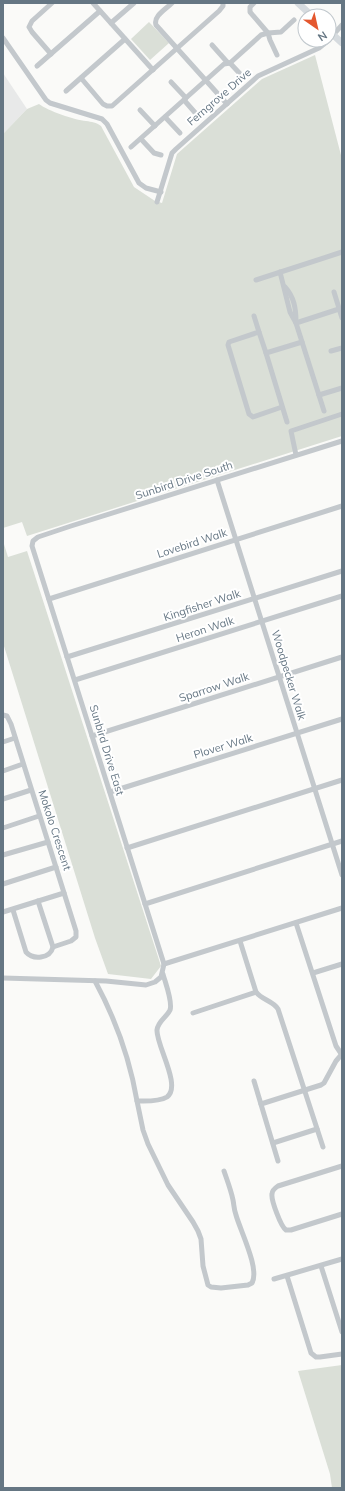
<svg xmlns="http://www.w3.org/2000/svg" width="345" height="1491" font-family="Mulish,sans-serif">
<rect width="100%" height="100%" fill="#fafaf8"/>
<polygon fill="#e8e9e9" points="3,73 27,109 3,134"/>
<g fill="#dadfd7">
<polygon points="149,22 169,43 150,60 131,39"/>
<path d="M315 55 342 159V436L27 536 22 522 3 528V134L27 109 39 104C48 111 75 120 86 121 92 122 96 122 101 126L134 187 155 201 162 203 177 154 262 79Z"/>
<polygon points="3,541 8,557 27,551 161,966 151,979 108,974 95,938 3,643"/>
<polygon points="342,1365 342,1488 332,1488 330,1474 298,1371"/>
</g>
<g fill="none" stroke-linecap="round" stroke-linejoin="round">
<g stroke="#c3c8cc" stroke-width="5">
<polyline points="93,3 153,70"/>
<path d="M172 3C166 9 153 16 156 25L227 104"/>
<polyline points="254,3 250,7 250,12 268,33 270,40 277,55"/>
<polyline points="111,23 134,3"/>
<polyline points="332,36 342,25"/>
<polyline points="3,38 46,100 50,103 102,119 107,124 139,183 146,188 161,192"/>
<polyline points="212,45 228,63"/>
<polyline points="51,54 32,32 29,27 32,21 52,3"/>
<polyline points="230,63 243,77"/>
<polyline points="37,66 100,11"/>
<polyline points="81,78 103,104 107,106 112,106 219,11 223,6 223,3"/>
<polyline points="171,82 186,98"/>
<polyline points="66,91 125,39"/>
<polyline points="184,100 198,116"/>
<polyline points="140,110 155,126"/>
<polyline points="165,117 180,133"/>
<polyline points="141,139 154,153 161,155"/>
<polyline points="131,147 224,64 230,63 261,35 268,33 281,32 294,20"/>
<polyline points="157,202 172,153 176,149 258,76 319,48 329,40"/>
<polyline points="280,272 290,312 296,323"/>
<polyline points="256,280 342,252"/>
<path d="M285 287C294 297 296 308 296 322"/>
<polyline points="334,292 342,318"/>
<polyline points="254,316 259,332"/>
<polyline points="331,351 342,348"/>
<polyline points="266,353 287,422"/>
<polyline points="319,395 342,388"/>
<polyline points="282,407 253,417 249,414 228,345 229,342 259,332 266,353 302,342"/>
<polyline points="324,411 296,323 339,309"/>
<polyline points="296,455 291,431 342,414"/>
<polyline points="217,480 342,875"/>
<polyline points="49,599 342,506"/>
<polyline points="67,657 342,571"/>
<polyline points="75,680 342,596"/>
<path d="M3 715 7 716 11 724 76 931V937L71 941 53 947C50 959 33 960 26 952L13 910"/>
<polyline points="92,736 342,657"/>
<polyline points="3,742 15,738"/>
<polyline points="3,771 23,764"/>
<polyline points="110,792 342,719"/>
<polyline points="3,799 31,790"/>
<polyline points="3,828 39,816"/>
<polyline points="127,848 342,780"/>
<polyline points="3,855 48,842"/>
<polyline points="3,884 56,867"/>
<polyline points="38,901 53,947"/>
<polyline points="145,904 342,841"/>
<polyline points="3,912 64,893"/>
<polyline points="296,923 336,1046 342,1055"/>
<path d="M240 941 256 992C262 1000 273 1001 278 1009L323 1147"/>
<polyline points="164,964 342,908"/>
<polyline points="313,973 342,964"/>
<polyline points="3,978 106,981 146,985 155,982 161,977 164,964 32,546 33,541 38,537 71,526 342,441"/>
<path d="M95 981C115 1018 130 1060 137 1101 145 1101 159 1102 167 1097 182 1086 156 1045 157 1030 158 1021 167 1017 170 1010 173 1002 165 982 163 974"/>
<polyline points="193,1013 256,992"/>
<polyline points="254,1081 278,1161"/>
<path d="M137 1101 143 1130 148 1144 168 1185 193 1222 198 1231 201 1239 203 1266 208 1285 211 1287 221 1288 248 1285 252 1283C260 1269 240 1230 236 1215 234 1210 234 1205 233 1200 231 1190 227 1180 224 1171"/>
<polyline points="261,1104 321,1085 324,1083 336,1061 342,1054"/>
<polyline points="273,1143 317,1129"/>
<path d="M342 1166 278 1186C275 1188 272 1190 272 1194 271 1200 281 1227 286 1230H291L342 1214"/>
<polyline points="321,1266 342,1332"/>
<polyline points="287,1276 311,1353 316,1357 320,1357 342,1354"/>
<polyline points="274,1279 342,1259"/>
</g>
<g stroke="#d6dbdf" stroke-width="7">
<polyline points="298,3 312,16"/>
<polyline points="329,31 342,43"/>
</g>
</g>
<g text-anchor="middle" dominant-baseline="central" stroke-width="4" stroke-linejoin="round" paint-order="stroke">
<g font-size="11" fill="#657683" stroke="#fff">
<text transform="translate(219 97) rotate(-41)">Ferngrove Drive</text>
<text transform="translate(184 480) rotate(-18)">Sunbird Drive South</text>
<text transform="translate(192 543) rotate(-18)">Lovebird Walk</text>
<text transform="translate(202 605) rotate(-18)">Kingfisher Walk</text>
<text transform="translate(205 629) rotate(-18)">Heron Walk</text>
<text transform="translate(289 675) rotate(73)">Woodpecker Walk</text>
<text transform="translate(214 687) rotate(-18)">Sparrow Walk</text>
<text transform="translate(223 746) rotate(-17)">Plover Walk</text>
<text transform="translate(107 750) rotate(73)">Sunbird Drive East</text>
<text transform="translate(55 830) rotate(72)">Mokolo Crescent</text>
</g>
</g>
<rect width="345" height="1491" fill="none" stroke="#657683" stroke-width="8"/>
<g transform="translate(317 28) rotate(146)"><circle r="19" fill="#ffffff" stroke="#c1c8cd"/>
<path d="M0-3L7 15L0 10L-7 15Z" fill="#e4572e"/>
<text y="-6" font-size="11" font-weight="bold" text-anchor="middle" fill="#657683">N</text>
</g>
</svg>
